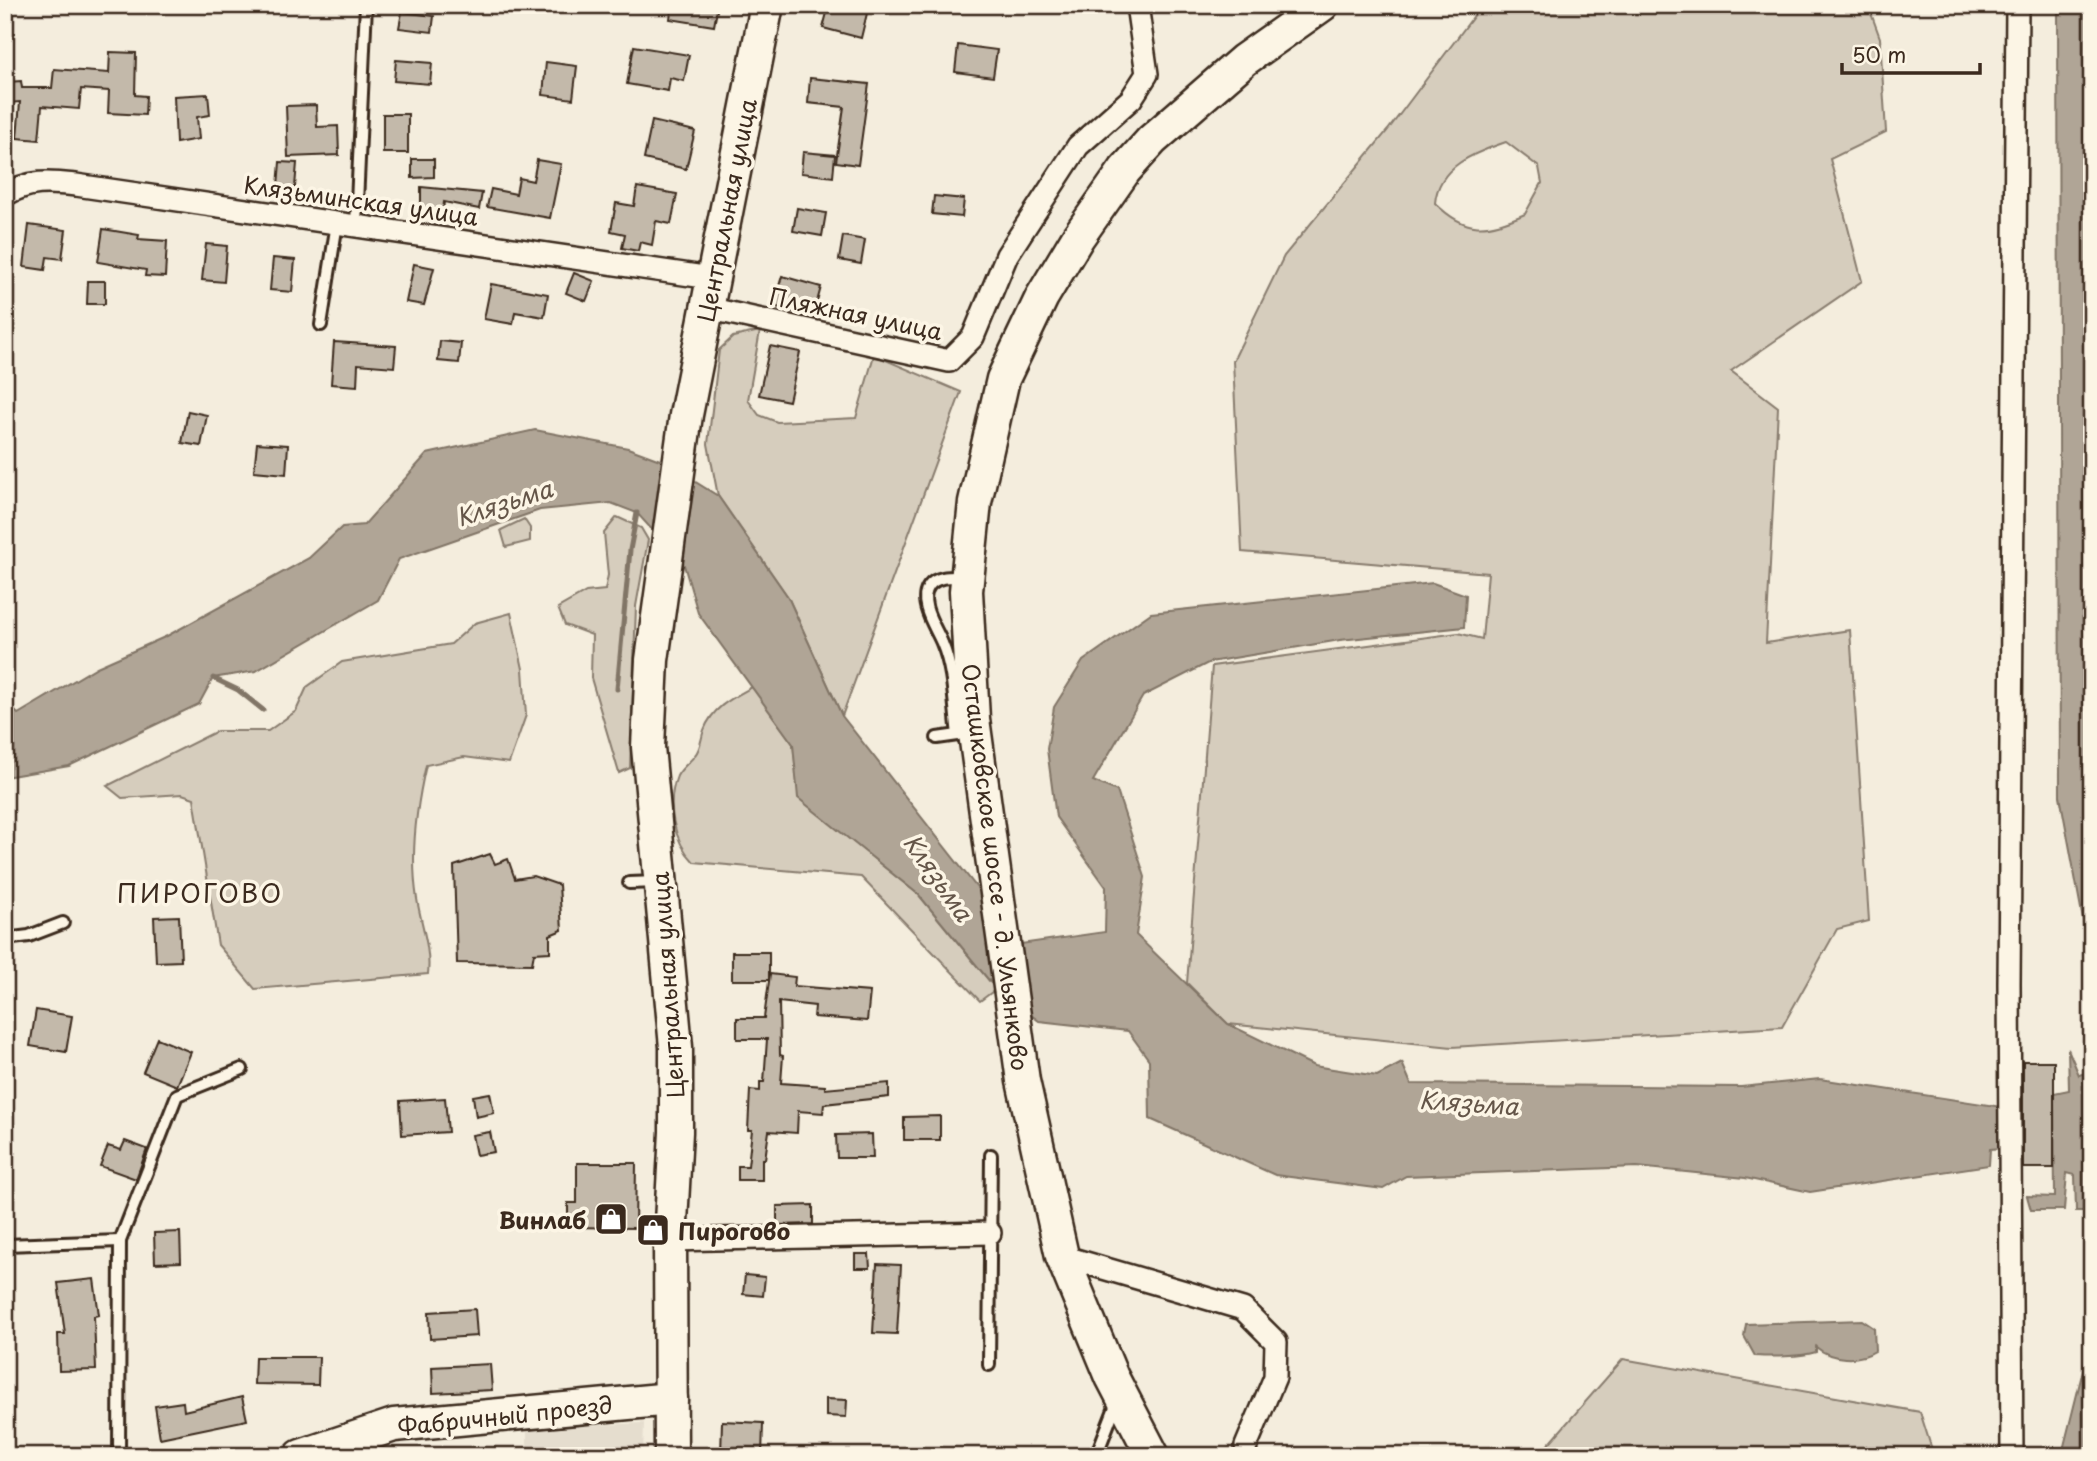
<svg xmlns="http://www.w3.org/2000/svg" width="2097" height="1461" font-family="'Playpen Sans',sans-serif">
<rect width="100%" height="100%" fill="#f4eddd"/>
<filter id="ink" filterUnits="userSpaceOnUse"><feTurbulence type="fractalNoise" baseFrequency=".0143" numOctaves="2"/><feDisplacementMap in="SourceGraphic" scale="14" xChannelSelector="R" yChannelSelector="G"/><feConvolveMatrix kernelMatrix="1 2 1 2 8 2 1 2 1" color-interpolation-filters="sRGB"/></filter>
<g filter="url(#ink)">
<polygon fill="#e5ddce" points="644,1423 643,1456 527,1456 527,1428"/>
<g fill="#d6cdbd" stroke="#887c6e" stroke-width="2" fill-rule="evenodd">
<path d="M1482 5H1868L1880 38 1886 132 1830 159 1862 281 1731 371 1778 407 1766 643 1850 630 1869 921 1837 929 1782 1027 1452 1047 1228 1024 1187 983 1212 666 1458 633 1482 639 1488 573 1242 552 1233 361 1284 256 1388 130ZM1506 142 1539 167 1542 183 1525 214C1487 231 1466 234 1435 203 1438 166 1474 153 1506 142Z"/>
<polygon points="760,331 748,400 759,415 777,422 856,418 874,355 961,392 842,716 788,597 718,496 708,444 719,350 733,337"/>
<polygon points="617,517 641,528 648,540 636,606 630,768 619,773 591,678 592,635 565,625 558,608 586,592 605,590 608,575 604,533"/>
<polygon points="524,519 530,528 530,541 506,547 501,530"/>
<path d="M511 613 523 669 526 715 509 763 464 757 426 765C416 808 410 855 417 899 421 924 431 949 428 974L255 989 218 945 194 798 182 794 122 798 107 786 217 731H268L296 711 307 687 342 662 451 644 475 623Z"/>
<path d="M752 687 793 744 799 798 919 895 996 989 980 1001 861 877 694 862C673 841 666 804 677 776 681 768 690 762 695 755 701 748 701 738 704 730 713 707 732 698 752 687Z"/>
<polygon points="1623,1359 1920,1412 1934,1456 1538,1456"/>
</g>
<g fill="#b0a596" stroke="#817466" stroke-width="2">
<polygon points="2058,5 2092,5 2092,968 2060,796"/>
<polygon points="535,430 628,448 660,460 718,496 788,597 842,716 1021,944 1105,932 1106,887 1056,817 1047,749 1054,707 1083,661 1151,613 1433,583 1466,595 1464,627 1340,640 1210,662 1143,696 1093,781 1117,791 1145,877 1136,935 1228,1024 1314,1066 1377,1076 1402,1063 1411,1084 1741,1087 1820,1079 2002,1107 2002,1148 1990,1149 1989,1165 1810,1192 1745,1178 1637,1167 1406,1176 1383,1189 1275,1175 1150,1119 1149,1060 1128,1031 1039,1021 996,989 919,895 798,798 793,744 698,613 684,565 637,513 611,503 540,510 399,559 378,600 256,671 213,678 199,704 69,766 5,777 5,707 10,706 18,714 97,667 167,636 309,558 342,527 364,525 427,454"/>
<polygon points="2068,1049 2079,1075 2092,1071 2092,1211 2076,1211 2075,1175 2067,1173 2064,1210 2031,1210 2027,1196 2055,1197 2054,1093 2069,1090"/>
<path d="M1862 1320 1874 1328 1875 1351C1858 1362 1831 1360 1816 1347V1352C1801 1357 1771 1357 1755 1356L1744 1336 1746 1324Z"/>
<polygon points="2092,1334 2092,1456 2062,1456 2062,1454"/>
</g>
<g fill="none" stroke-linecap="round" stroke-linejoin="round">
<g stroke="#817466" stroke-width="5">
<polyline points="213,678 238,690 263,710"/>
<polyline points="617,689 630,550 637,513"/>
</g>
</g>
<g fill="#c3b9aa" stroke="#3b2a1e" stroke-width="2">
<polygon points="672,5 718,5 714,26 670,19"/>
<polygon points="829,5 869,5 861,38 823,28"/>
<polygon points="402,12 434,16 432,32 399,28"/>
<polygon points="958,45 997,50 993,77 955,72"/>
<polygon points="634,46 689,55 684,81 670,78 668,91 627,84"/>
<polygon points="110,52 136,53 135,95 146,96 145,115 108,113 109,91 81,89 79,109 42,106 39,140 17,138 20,102 8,103 7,82 21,81 22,88 52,88 54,69 109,73"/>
<polygon points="396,60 432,63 430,84 394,81"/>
<polygon points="546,62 577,66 573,99 543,95"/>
<polygon points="810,78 869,84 858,165 836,162 844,107 808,103"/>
<polygon points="208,94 210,115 197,117 199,139 176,143 174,96"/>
<polygon points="316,105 317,127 338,126 339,155 288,157 286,106"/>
<rect x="383" y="114" width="25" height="39"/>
<polygon points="652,121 695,131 686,169 644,159"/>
<polygon points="803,152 835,155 833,177 801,173"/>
<polygon points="412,159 434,159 434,177 412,178"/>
<polygon points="537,160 561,164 550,218 487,207 491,189 516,194 519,178 533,181"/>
<polygon points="280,162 297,163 294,199 277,198"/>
<polygon points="421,187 482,193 479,209 444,202 443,210 421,208"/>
<polygon points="637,187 677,194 671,224 656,221 652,245 640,242 638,251 622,248 625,234 611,231 616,203 634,206"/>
<polygon points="934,196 964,199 962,217 932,214"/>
<polygon points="797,208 826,213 822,236 793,231"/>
<polygon points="29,225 66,230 62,259 47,257 45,270 24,267"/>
<polygon points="103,229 139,235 138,239 167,241 165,277 145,276 146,270 98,262"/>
<polygon points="843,236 865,240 861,264 839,260"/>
<polygon points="206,244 227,246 224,282 202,280"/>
<polygon points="273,258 295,260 292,292 270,290"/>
<polygon points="414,264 434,268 424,305 406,302"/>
<polygon points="574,273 594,281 586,301 566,293"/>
<polygon points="782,276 821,287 813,317 773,306"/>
<polygon points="88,281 105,281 105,304 87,304"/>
<polygon points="491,284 548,294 544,317 515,312 513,324 484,319"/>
<polygon points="440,341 461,343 459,363 438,361"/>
<polygon points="334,342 396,346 394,367 358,364 357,386 331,384"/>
<polygon points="770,346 800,352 789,401 759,395"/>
<polygon points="188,411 207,415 201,446 182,443"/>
<polygon points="257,443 288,445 286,474 254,471"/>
<polygon points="490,854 495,864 508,859 515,879 533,876 559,885 562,930 550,935 550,952 534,953 532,964 457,963 454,866"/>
<polygon points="179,916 181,961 156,962 154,917"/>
<rect x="732" y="952" width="37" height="28"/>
<polygon points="770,974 795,977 794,986 870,992 867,1021 814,1017 815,1006 779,1002 780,1055 783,1056 781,1083 825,1086 825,1089 889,1083 889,1097 824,1104 823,1113 798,1111 797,1133 769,1131 765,1159 762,1159 762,1180 738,1180 738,1166 748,1166 752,1130 748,1130 750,1090 760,1091 760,1082 764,1082 767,1039 737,1039 737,1018 764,1018"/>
<polygon points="36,1010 72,1016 66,1052 30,1046"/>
<polygon points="157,1038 191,1052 177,1086 143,1072"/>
<rect x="2023" y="1061" width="31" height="107"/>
<polygon points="490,1093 494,1113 476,1117 473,1096"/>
<polygon points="445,1098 448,1132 402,1135 400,1101"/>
<polygon points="940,1116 940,1140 904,1140 904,1117"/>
<polygon points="490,1132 494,1152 476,1155 472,1135"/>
<polygon points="872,1134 873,1158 837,1158 836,1135"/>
<polygon points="125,1141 147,1149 136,1179 100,1166 108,1146 121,1150"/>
<polygon points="577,1163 636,1163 635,1228 568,1227 568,1203 577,1203"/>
<polygon points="813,1205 813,1224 777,1225 777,1206"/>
<polygon points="180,1232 181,1262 155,1263 154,1233"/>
<polygon points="855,1254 869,1254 870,1268 855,1268"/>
<polygon points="877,1264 901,1265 897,1334 873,1333"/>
<polygon points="745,1275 765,1277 763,1296 743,1294"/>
<polygon points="94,1279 99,1315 94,1316 96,1370 59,1371 58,1334 65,1334 58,1283"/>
<polygon points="475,1309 477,1336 430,1339 429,1312"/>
<polygon points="255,1357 319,1357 318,1385 254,1384"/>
<polygon points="490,1364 492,1390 433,1393 432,1367"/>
<polygon points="242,1397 247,1420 160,1438 155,1406 183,1402 184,1411"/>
<polygon points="826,1399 847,1400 846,1417 826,1416"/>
<polygon points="722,1421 763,1423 762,1456 721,1455"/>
</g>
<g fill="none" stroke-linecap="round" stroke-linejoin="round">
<defs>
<g id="lane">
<polyline points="356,225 366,5"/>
<polyline points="321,325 337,223"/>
<path d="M937 738 958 735C954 705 954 671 942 643 936 628 917 602 929 586 937 575 953 577 965 577"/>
<polyline points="629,883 657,882"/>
<polyline points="5,939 29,936 63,923"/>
<polyline points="5,1245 120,1241"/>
<polyline points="989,1365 991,1155"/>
<polyline points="119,1456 120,1241 177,1095 242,1069"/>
<polyline points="1096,1456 1117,1402"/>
</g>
<g id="street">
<path d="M5 195C29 180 49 182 76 185L711 278"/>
<polyline points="707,308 949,361 973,337 1007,255 1078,146 1131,99 1147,74 1137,5"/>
<polyline points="670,1240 990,1233"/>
<polyline points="1062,1256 1243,1309 1276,1342 1275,1377 1246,1446"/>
<polyline points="2012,1456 2009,984 2017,5"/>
</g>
<g id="secondary">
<polyline points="301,1456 394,1425 671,1399"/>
<polyline points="671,1456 670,1240 676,1132 676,1047 648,747 652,660 686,415 767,5"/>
<polyline points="1153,1456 1112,1377 1062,1256 1023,1081 973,719 966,591 975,502 1003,379 1042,297 1078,237 1125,170 1152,140 1244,60 1322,5"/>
</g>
</defs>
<use href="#lane" stroke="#3b2a1e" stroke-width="16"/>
<use href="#street" stroke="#3b2a1e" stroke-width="26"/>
<use href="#secondary" stroke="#3b2a1e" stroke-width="37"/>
<use href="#lane" stroke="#fcf5e5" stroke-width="10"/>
<use href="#street" stroke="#fcf5e5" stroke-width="21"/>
<use href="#secondary" stroke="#fcf5e5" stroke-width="32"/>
</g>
</g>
<defs>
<symbol id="shop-square" viewBox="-11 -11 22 22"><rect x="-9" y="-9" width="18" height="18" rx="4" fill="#3b2a1e" stroke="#fcf5e5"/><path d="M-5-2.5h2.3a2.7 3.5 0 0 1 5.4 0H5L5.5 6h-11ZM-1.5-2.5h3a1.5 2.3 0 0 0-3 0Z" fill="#fff"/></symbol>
</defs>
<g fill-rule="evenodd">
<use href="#shop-square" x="592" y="1200" width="38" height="38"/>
<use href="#shop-square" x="634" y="1211" width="38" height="38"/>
</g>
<g text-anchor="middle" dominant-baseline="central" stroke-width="7" stroke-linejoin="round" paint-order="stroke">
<g font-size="23" fill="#3b2a1e" stroke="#fcf5e5">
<text transform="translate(361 200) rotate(8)">Клязьминская улица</text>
<text transform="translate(726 210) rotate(-79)">Центральная улица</text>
<text transform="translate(856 313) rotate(12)">Пляжная улица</text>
<text transform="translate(996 867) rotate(83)">Осташковское шоссе - д. Ульянково</text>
<text transform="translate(667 985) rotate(-94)">Центральная улица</text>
<text transform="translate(505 1415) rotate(-6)">Фабричный проезд</text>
</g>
<g font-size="23" font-weight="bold" fill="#3b2a1e" stroke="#fcf5e5" text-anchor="end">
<text x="586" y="1219">Винлаб</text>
<text x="678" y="1230" text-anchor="start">Пирогово</text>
</g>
<g font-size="24" font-style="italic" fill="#645548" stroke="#fcf5e5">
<text transform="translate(504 502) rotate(-18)">Клязьма</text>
<text transform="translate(939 877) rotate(55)">Клязьма</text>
<text transform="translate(1469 1102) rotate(4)">Клязьма</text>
</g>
<g font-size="26" letter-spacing="2" fill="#3b2a1e" stroke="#fcf5e5">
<text x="200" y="892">ПИРОГОВО</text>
</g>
</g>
<rect width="2097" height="1461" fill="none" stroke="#fcf5e5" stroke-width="28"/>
<rect x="14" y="14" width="2069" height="1433" fill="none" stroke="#3b2a1e" stroke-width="2.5" filter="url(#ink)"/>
<path d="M1842 63v10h138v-10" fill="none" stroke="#3b2a1e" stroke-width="3.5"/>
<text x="1852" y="63" font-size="21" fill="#3b2a1e" stroke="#fcf5e5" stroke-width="5" paint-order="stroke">50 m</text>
</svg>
